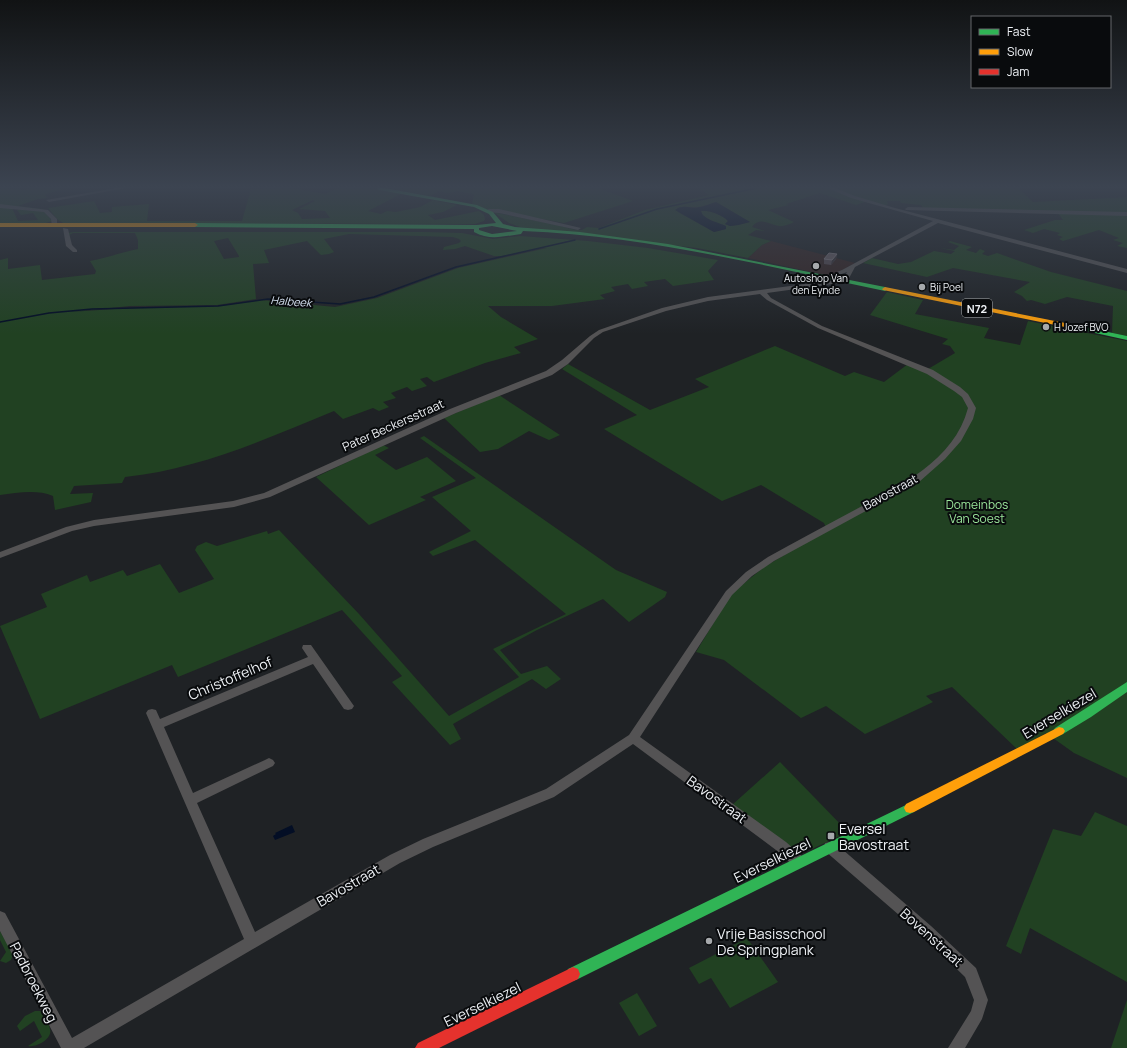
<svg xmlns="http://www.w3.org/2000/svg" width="1127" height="1048" font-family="Manrope,sans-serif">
<rect width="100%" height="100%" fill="#1f2225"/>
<polygon fill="#332322" points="771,241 855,263 835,274 825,275 748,258 762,245"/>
<g fill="#214122" fill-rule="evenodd">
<path d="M0 188 26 190 30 188H60L61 190 45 194 47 198 38 199 18 206 42 209 52 221 46 223H0ZM12 208 20 209 17 210 21 215 33 213 38 220 18 221Z"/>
<path d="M276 188H292L325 194 338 188H370L401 194 368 211 381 214 387 211 396 212 420 207 433 200 457 205 443 212 428 215 435 220 479 211 484 215 485 219 484 221 475 224 63 223 57 219 48 208 94 201 100 213 112 212V207L149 204 147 221H242L251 189ZM313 200 315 201 299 209 325 211 330 218 302 219 298 213 292 210Z"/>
<path d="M389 188H598L633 201 564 223 499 211 497 213 557 225 575 230H582L587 227 599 228 645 210 709 195 699 188H1018L1033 202 1127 197V213L923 208 921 205 901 203 900 201H887L888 204 885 206 865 202 856 205 820 193 786 204 789 205 768 210 794 222C790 224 783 227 779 226 769 225 760 216 752 227L765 231 756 230 748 235 771 241 762 245 748 258 697 248 520 227 509 223 492 211 472 204 474 194 457 191 448 193 438 191 430 196ZM716 202 750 222 738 225 730 226 725 224 728 221C722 215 709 210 701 211L702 215 726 229 714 232 678 212 677 208C684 206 687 207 693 207 700 208 710 204 716 202Z"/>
<polygon points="1058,213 1127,215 1127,248 1117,246 1123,243 1113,240 1119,238 1099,230 1063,241 1059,239 1063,237 1057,235 1060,233 1044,229 1033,233 1024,230 1055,220 1063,220"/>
<path d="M73 232H424L462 233 493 239 520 236 588 241 648 248 718 260 708 271 714 280 673 286 665 279 644 282 648 286 632 289 628 284 611 287 615 291 600 295 605 299 552 306H488L501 317 538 339 514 347 521 353 485 363 434 382 427 377 420 379 427 386 412 391 407 387 391 393 396 398 383 402 389 407 379 411 373 408 343 419 334 411C266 439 199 469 125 477L122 483 74 486 70 494 93 493 91 502 55 510 53 496C36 489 17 493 0 495V260L8 258V269L40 265 42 280 95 274 96 271 90 261C107 258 122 252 138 249V240L135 233H73L67 236 68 233ZM349 234 453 237 459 239 461 241 459 243 444 247 443 250 455 249 465 246 494 256H503L543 248H547L458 268 377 298 335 307 261 300 220 306 129 308 70 312 130 306 217 305 256 299 253 264 269 263 264 250 307 241 321 255 329 254 334 252 324 239ZM228 238 239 256V257L224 259 214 241Z"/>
<polygon points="950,241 972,247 966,250 976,253 980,249 985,251 982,254 988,256 997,253 1051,272 1127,291 1127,336 1112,333 1113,306 1067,297 1045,304 1031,300 1027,301 1022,296 1014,292 1030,282 953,268 927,277 863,263 872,258 898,264 911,262 934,251 951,254 955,251 940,248 954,250 959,246 948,242"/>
<polygon points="887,292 923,300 915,314 989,328 984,338 1020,345 1028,321 1127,341 1127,778 1074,753 1046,733 1017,749 952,687 926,696 933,702 865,734 826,706 801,718 724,660 696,652 731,594 764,567 827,530 824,523 761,485 722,501 604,429 637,415 562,369 568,364 650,410 709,387 695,379 775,346 845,376 854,372 884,382 908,364 928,369 955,353 950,346 942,344 948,339 870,315"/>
<polygon points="499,395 560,435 549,440 529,431 498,449 480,452 444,418"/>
<polygon points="424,436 616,570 667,592 665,597 629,622 603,599 537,630 500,650 521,674 547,666 561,679 546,689 532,679 453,724 461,739 450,745 392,682 402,676 342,610 178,677 172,665 40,719 0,626 47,607 41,594 87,575 90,582 123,570 127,576 160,564 179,593 214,579 195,550 197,546 206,542 217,546 267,531 268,534 279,530 359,614 449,716 519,677 493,649 566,614 475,540 433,556 429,552 471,531 432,497 476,478 420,438"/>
<polygon points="383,445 389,448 375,455 396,470 427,457 456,481 420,497 426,500 369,525 316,477"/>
<polygon points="780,762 848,832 812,849 801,850 790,847 732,805"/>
<polygon points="1095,812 1127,826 1127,982 1030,928 1021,954 1006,946 1053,829 1081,836"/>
<polygon points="0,931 13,954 11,960 6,963 0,961 6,952 0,940"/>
<polygon points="747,938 778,982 730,1008 711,978 699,984 689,968"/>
<polygon points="637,993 657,1026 639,1036 619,1003"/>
<polygon points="1127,1000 1127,1048 1111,1048"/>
<path d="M35 1011H41C44 1017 49 1023 50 1029 53 1039 36 1048 28 1046L42 1037 34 1021 20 1031 17 1026 25 1016Z"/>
</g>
<g fill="#030e25">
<path d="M716 202 750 222 738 225 730 226 725 224 728 221C722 215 709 210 701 211 703 220 718 222 726 226V229L714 232 675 210C682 205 687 207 694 208 700 208 710 204 716 202Z"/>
<polygon points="292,825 295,832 275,840 273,836 276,834 275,833"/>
</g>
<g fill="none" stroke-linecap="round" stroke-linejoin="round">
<g stroke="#030e25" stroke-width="1.5">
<polyline points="599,229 657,209 757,188"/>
<polyline points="0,322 49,313 92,309 218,306 268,299 340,304 374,297 456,267 575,240"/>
</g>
<g fill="#545354" fill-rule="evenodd">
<polygon points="116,188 126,188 49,202 46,200"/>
<path d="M830 188H835L855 196 895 208 1127 269V273L938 223 855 267 847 282 767 293 771 298 822 326 933 370 960 387 968 394 976 408 973 419 961 441 945 459 919 482 774 561 752 576 732 595 640 737 786 842 804 858 805 862 804 866C793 870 784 856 776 850L633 744 554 797 433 847 400 863 84 1048H61L0 931V911L5 913 72 1038 244 939 146 713 148 710 152 709 156 710 160 719 308 657 302 648 303 645H311L354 706 352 709 348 710 344 709 313 664 164 727 193 793 265 760 269 758 273 760 275 763 273 766 197 803 255 932 390 855 423 839 546 789 629 735 726 591 746 572 768 557C795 542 823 527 851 512 896 488 954 462 968 408L962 397 954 391 927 374 818 328 767 300 760 294 708 301 666 311 603 332 594 338 568 364 552 375 456 413 270 497 234 507 94 526 72 531 0 558V552L66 527 94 520 233 501 264 493 450 409 546 371 562 360 590 336 599 330 662 308 708 297 843 279 847 272 825 280 820 279 842 270 933 221 851 198 830 189Z"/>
<polygon points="0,204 48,210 57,219 57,225 52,226 51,219 44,212 0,208"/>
<polygon points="908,207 1127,212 1127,216 906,210 905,209"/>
<polygon points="489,209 499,209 581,228 578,230 499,213 487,212 487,210"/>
<polygon points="63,228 68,229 72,245 77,250 77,252 73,252 66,246"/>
<polygon points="830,842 835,843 931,926 976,968 988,1000 982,1019 965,1048 948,1048 971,1011 974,1000 965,977 921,934 825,851 824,847 825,843"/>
</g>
<g fill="#30b455" fill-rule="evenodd">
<path d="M377 188H385L477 205 493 212 503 224 515 227 580 232 668 244 885 287 888 289 885 291C766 266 646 236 523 231L521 234C504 236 490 241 474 232V229L195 227 192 225 195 223 477 225 496 223 489 214 474 207 379 190ZM492 226 517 231 492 234 479 230V228Z"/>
<polygon points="1070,324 1127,336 1127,340 1068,327 1068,325"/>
<polygon points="1127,682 1127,692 1091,717 1063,734 1059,735 1055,734 1053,731 1055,728"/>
<polygon points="910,803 914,804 916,808 914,812 578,979 573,981 568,979 566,974 568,969"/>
</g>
<g fill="#ff9f0a" fill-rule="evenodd">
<polygon points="0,223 195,223 198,225 195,227 0,227"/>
<polygon points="885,287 1070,324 1073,326 1070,328 883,290 882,289"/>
<polygon points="1059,727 1063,728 1065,731 1063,734 914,812 910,813 906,812 904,808 906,804"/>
</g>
<polygon fill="#e5322d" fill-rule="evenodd" points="573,967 578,969 580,974 578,979 439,1048 415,1048 418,1043"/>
</g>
<polygon fill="#52484f" points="837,254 836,259 831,265 824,264 824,259"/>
<polygon fill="#363136" points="837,254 836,259 831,265 832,260"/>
<polygon fill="#635a60" stroke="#787278" points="829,253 837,254 832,260 824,259"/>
<linearGradient id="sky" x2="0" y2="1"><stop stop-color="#111314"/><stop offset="0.56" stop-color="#3c4451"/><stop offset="1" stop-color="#3c4451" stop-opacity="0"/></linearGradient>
<rect width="1127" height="334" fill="url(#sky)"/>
<g fill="#a6a9ac" stroke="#090b0d" stroke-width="1.5">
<circle cx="816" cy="266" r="4"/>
<circle cx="922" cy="287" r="4"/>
<circle cx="1046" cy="327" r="4"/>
<rect x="827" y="832" width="8" height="8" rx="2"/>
<circle cx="709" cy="941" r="4"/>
</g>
<g text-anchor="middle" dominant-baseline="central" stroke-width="4" stroke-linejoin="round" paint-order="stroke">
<g font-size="10" fill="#eef1f5" stroke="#090b0d" text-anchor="start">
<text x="816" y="278" text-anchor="middle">Autoshop Van<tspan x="816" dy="12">den Eynde</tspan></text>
<text x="930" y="287">Bij Poel</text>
<text x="1054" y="327">H Jozef BVO</text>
</g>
<g font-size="11" font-style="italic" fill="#d9e5f5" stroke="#090b0d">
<text transform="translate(291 301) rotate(4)">Halbeek</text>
</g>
<rect fill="#090b0d" stroke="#a9acaf" stroke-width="1" x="962" y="299" width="30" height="18" rx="3"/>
<g font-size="11" font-weight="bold" fill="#eef1f5">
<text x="977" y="308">N72</text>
</g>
<g font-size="12" fill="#eef1f5" stroke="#090b0d">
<text transform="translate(393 425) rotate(-24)">Pater Beckersstraat</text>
<text transform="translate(890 492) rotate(-29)">Bavostraat</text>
</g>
<g font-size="12" fill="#9be69b" stroke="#090b0d">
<text x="977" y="504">Domeinbos<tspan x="977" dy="14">Van Soest</tspan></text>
</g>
<g font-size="14" fill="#eef1f5" stroke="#090b0d">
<text transform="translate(230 678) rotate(-23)">Christoffelhof</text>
<text transform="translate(1059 713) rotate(-31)">Everselkiezel</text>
<text transform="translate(717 799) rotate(36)">Bavostraat</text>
<text transform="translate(772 860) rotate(-26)">Everselkiezel</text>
<text transform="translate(348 885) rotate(-30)">Bavostraat</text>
<text transform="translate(932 937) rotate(42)">Bovenstraat</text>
<text transform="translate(34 982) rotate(63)">Padbroekweg</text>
<text transform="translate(482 1004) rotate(-26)">Everselkiezel</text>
</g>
<g font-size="14" fill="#eef1f5" stroke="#090b0d" text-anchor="start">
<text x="839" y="828">Eversel<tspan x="839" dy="16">Bavostraat</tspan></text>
<text x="717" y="933">Vrije Basisschool<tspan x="717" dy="16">De Springplank</tspan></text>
</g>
</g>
<rect x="971" y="16" width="140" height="72" fill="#090b0d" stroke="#65676a"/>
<rect x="979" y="29" width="20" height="6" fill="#30b455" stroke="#65676a"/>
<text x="1007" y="36" font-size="12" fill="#eef1f5">Fast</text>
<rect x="979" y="49" width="20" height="6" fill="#ff9f0a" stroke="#65676a"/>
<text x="1007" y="56" font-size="12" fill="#eef1f5">Slow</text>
<rect x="979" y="69" width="20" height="6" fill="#e5322d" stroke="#65676a"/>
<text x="1007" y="76" font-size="12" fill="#eef1f5">Jam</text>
</svg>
